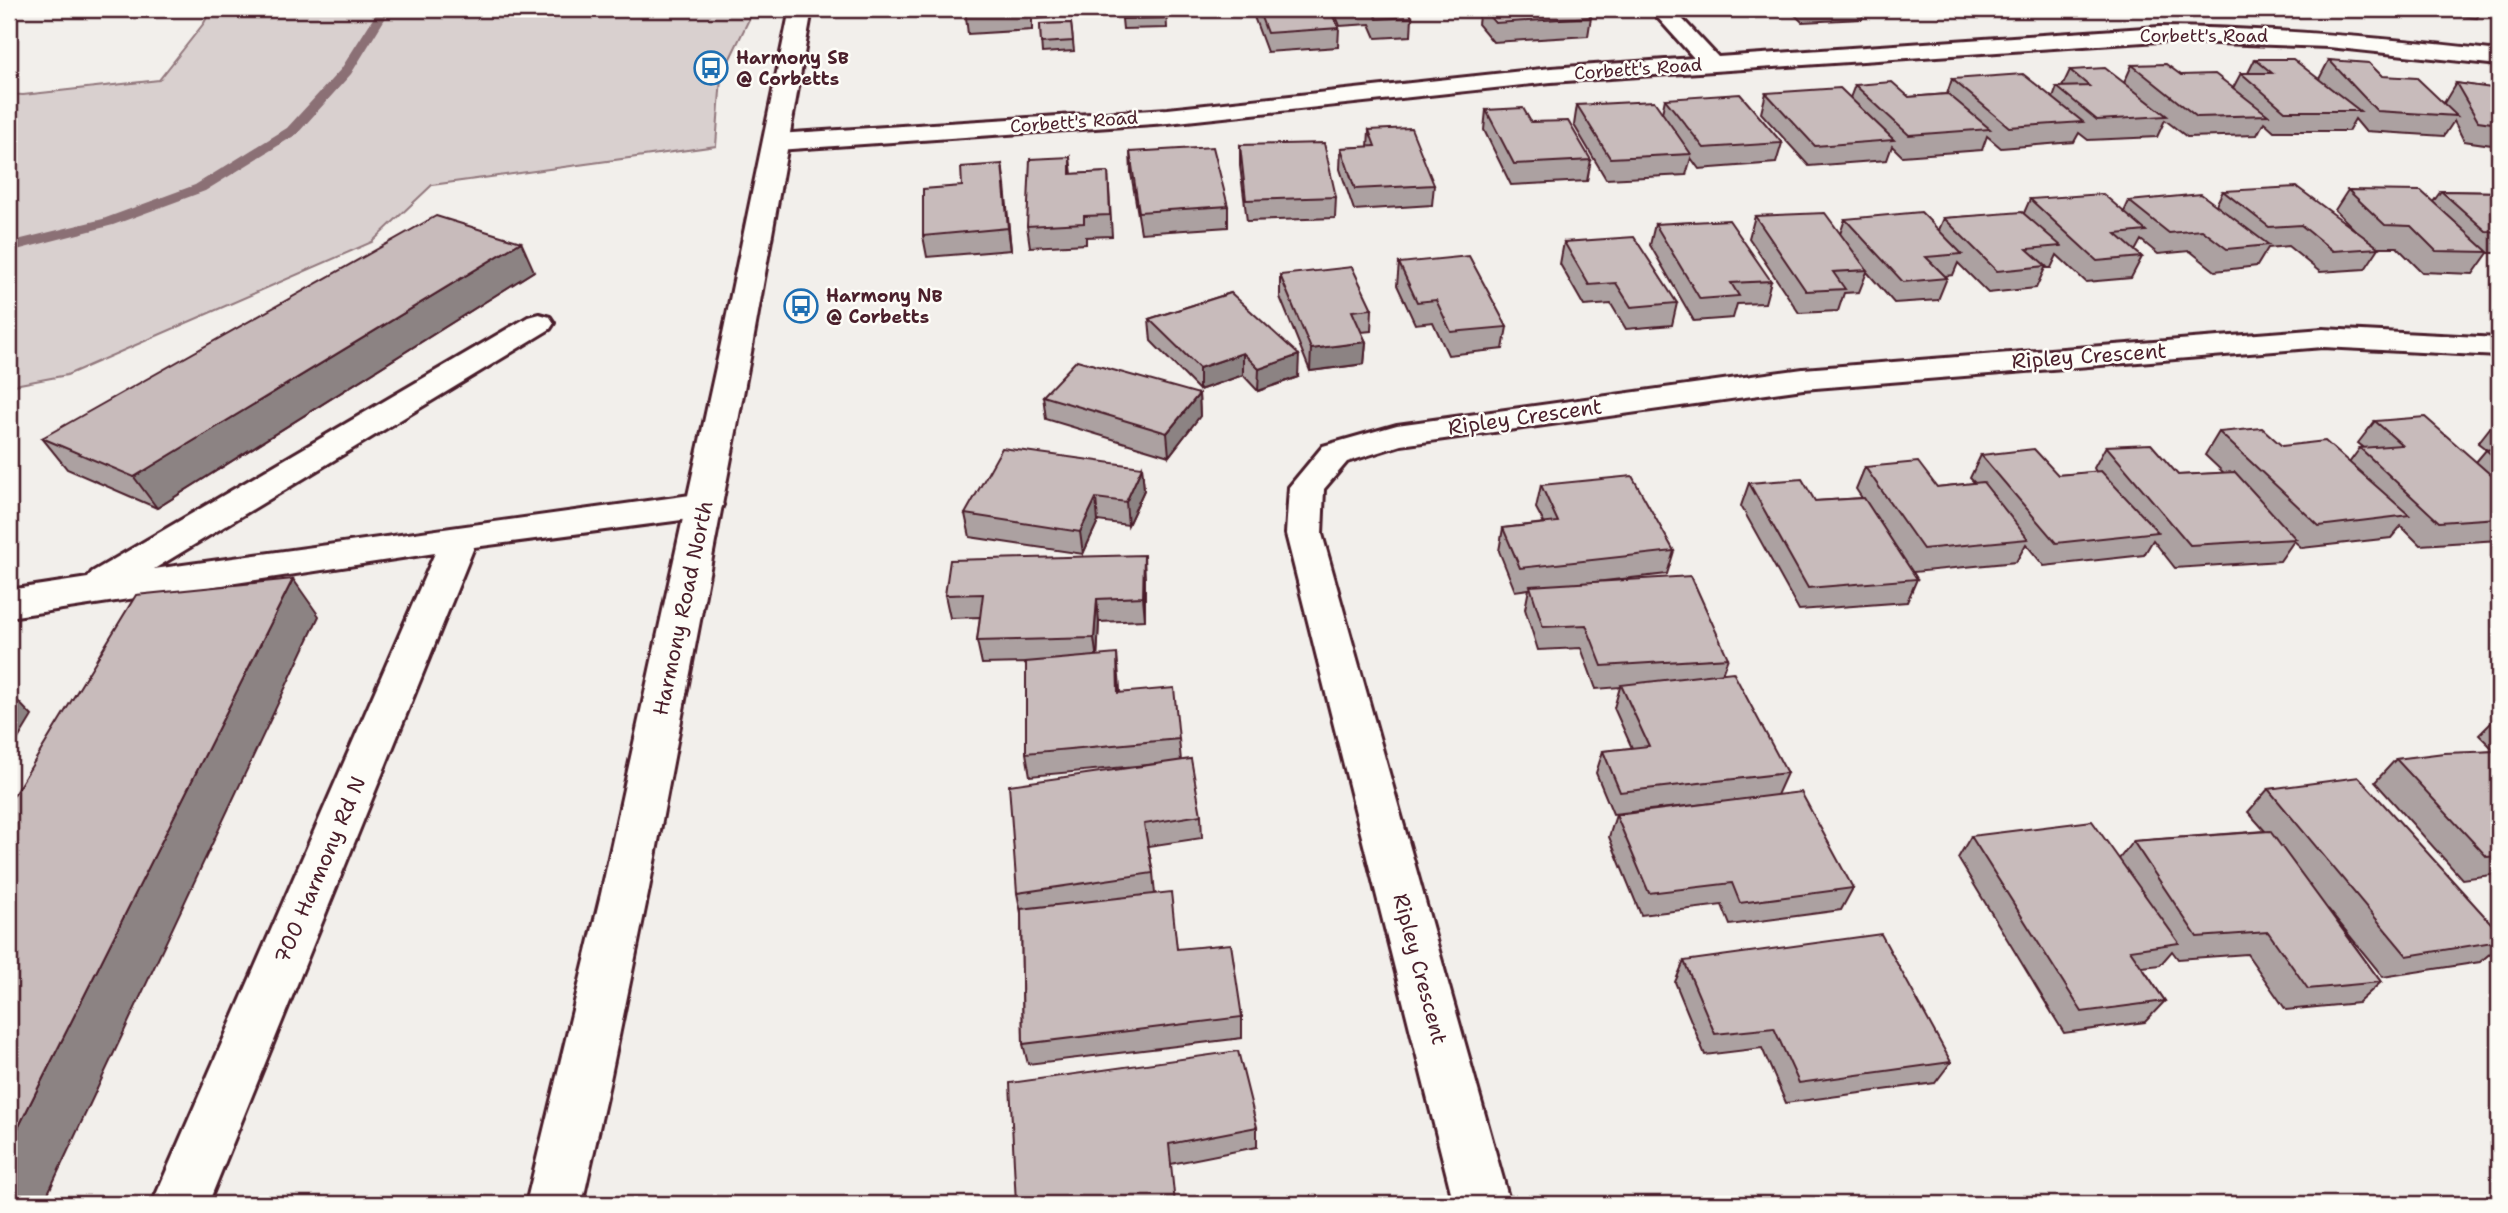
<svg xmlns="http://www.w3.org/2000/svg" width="2508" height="1213" font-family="'Shantell Sans',sans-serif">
<rect width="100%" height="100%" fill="#f2efeb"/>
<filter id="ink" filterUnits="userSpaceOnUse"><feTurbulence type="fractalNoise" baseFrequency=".0143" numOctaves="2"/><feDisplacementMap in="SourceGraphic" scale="14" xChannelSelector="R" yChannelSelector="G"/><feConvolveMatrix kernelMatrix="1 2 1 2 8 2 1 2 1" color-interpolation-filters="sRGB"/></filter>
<g filter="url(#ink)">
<polygon fill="#d9d0cf" stroke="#92787d" stroke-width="2" points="211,9 754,9 721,77 716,146 432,185 372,242 67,375 9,386 9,94 23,95 159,80 204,23"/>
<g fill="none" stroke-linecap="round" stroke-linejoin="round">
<polygon fill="#8b6f75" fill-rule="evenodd" points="379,9 391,9 351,74 297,134 205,191 113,225 9,252 9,242 103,219 195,185 287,128 341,69"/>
<defs>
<g id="minor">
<path d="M1650 9H1673L1718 57 2159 27C2273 28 2386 38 2499 51V65L2329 47 2159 41 1551 82 1168 123 777 150 768 147 764 142 768 137 777 134 1168 109 1551 68 1694 58Z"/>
<polygon points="539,314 550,317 554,323 550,329 154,569 705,493 718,497 723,505 718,513 705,517 474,547 208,1204 152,1204 435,553 9,617 9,590 88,578 92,572 528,317"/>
<polygon points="2323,329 2499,338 2499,356 2323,347 1803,389 1401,445 1347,462 1324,489 1322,534 1510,1204 1454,1204 1286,534 1289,487 1323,446 1397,425 1803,369"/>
</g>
<polygon id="major" points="790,9 812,9 750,358 648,894 610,1080 582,1204 526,1204 601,894 718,358"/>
</defs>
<use href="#minor" stroke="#4a1f2b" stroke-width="6"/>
<use href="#major" stroke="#4a1f2b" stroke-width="6"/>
<use href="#minor" fill="#fdfcf7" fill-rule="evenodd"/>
<use href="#major" fill="#fdfcf7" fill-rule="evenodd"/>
</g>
<g fill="#aca1a1" stroke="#4a1f2b" stroke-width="2">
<polygon points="965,9 1049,9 1050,18 1032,19 1032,30 968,34"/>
<polygon points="1121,9 1166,9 1167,28 1123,29"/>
<polygon points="1253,9 1329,9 1339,28 1338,47 1267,52 1253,14"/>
<polygon points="1333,9 1408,9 1412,17 1411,36 1376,38 1370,24 1340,26"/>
<polygon points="1480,9 1585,9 1591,17 1588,36 1493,42 1478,24"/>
<polygon points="1759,9 1865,9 1862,19 1802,22 1789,9 1761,11"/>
<polygon points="2412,9 2482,9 2477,18 2413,10"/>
<polygon points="2492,9 2499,9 2499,19"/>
<polygon points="1071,23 1074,51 1042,53 1040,24"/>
<polygon points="2255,59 2319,79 2329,60 2382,76 2444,103 2456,83 2496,89 2499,83 2499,146 2464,141 2454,121 2444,136 2365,131 2355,119 2348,131 2274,131 2264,122 2257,135 2187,137 2165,120 2157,137 2088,140 2079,133 2074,142 2001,148 1987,136 1982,150 1902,156 1892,146 1887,160 1809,166 1761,113 1766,93 1850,98 1855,85 1909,97 1947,94 1952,79 2053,98 2057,87 2062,87 2070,70 2124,83 2132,65 2181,75 2233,88 2241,73 2248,73"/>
<polygon points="1665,99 1782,143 1776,163 1699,169 1691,158 1686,175 1606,179 1574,125 1577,105 1662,113"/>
<polygon points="1486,110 1531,122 1591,160 1587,181 1511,185 1484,130"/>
<polygon points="1369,130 1434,185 1432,205 1354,210 1340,169 1341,148 1368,147"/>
<polygon points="1240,145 1336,197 1335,218 1247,221 1240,166"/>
<polygon points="1130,152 1228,206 1228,227 1141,233 1131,173"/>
<polygon points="1070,157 1072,174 1108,172 1112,236 1086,237 1086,244 1030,247 1027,226"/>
<polygon points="1002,164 1011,250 927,257 923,236 962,186"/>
<polygon points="2348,190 2433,202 2441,191 2499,192 2499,253 2488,253 2473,274 2422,272 2397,247 2377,247 2379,248 2365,269 2320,272 2288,246 2268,248 2257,266 2215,271 2190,251 2158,254 2141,240 2135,251 2142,257 2131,278 2086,282 2057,255 2051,268 2045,268 2036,288 1988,293 1958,263 1953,275 1945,276 1947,278 1938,300 1894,303 1867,272 1859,292 1844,293 1838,311 1799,313 1749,238 1755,216 1840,234 1845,219 1939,230 1944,218 2024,213 2030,199 2124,212 2129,201 2216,205 2223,191 2356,231 2335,210"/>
<polygon points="1655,224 1771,281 1765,303 1737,304 1733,318 1694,321 1650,245"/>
<polygon points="1564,242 1677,303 1672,325 1626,329 1611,304 1584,306 1560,264"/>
<polygon points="1399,263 1507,327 1503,349 1448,355 1433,322 1415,324 1397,285"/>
<polygon points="534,271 157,508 67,469 42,438"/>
<polygon points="1280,275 1372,309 1371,331 1361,332 1366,342 1364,364 1310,371 1280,297"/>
<polygon points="1231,293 1298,377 1258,391 1243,375 1199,390 1151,341 1149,319"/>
<polygon points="1199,394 1200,416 1169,456 1046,419 1043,396"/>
<polygon points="2496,420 2499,420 2499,540 2420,545 2401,526 2391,538 2302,548 2294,541 2280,561 2175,568 2153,540 2144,555 2044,566 2026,544 2016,562 1913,572 1917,579 1907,602 1799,610 1741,506 1749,483 1815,501 1862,498 1856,489 1865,467 1937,487 1975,483 1970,478 1981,455 2058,475 2096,472 2094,468 2106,446 2178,475 2224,473 2205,455 2219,432 2282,446 2349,463 2360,448 2363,447 2358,443 2375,421 2476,462 2486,450 2487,450 2478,443"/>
<polygon points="1142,467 1144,490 1128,525 1098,521 1083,554 970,537 965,514"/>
<polygon points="1541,485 1674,551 1667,574 1596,582 1728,658 1722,674 1787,773 1777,795 1853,888 1841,910 1730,925 1722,905 1641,915 1609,837 1616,815 1714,803 1613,814 1596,773 1603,751 1632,748 1614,708 1620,687 1596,689 1581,648 1538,650 1525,609 1529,589 1515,591 1499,551 1503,528 1544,523 1536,508"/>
<polygon points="1145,578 1145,620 1099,622 1097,656 1119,677 1120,692 1179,739 1181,761 1201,815 1202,838 1148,846 1153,873 1155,894 1177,949 1242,1017 1242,1038 1028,1064 1023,1044 1021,913 1017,893 1157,764 1030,776 1026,753 1026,663 982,664 977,641 980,617 950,618 945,595"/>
<polygon points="2499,715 2499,874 2462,879 2375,782 2396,759 2495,751 2479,735"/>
<polygon points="2268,789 2499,932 2499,946 2480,962 2383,977 2328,909 2381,982 2358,1003 2286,1010 2247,954 2178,959 2172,951 2160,965 2142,967 2165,1001 2145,1022 2064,1033 1958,858 1971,836 2119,859 2133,841 2265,831 2248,812"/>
<polygon points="1684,961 1951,1062 1935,1083 1786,1103 1762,1048 1705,1055 1675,982"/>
<polygon points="1010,1083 1257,1127 1257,1147 1171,1164"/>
</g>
<g fill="#8c8383" stroke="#4a1f2b" stroke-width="2">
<polygon points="1002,164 1005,185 1011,250 1008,228"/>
<polygon points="521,242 534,271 157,508 134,477"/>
<polygon points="1366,342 1364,364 1310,371 1311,349"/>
<polygon points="1243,353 1243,375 1199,390 1199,368"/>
<polygon points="1299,355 1298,377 1258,391 1259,369"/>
<polygon points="1199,394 1200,416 1169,456 1167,433"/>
<polygon points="1142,467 1144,490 1128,525 1126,502"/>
<polygon points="1096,498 1098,521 1083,554 1080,532"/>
<polygon points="1144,555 1145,578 1145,620 1143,597"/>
<polygon points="293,579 319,616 43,1204 9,1204 9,1146"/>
<polygon points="1097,599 1099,622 1097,661 1094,638"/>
<polygon points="1117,654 1119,677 1121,715 1118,693"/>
<polygon points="9,692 32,716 9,754"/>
</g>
<g fill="#c8bbbb" stroke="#4a1f2b" stroke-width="2">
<polygon points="965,9 1030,9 1030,11 965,15"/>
<polygon points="1121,9 1166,9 1167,18 1122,19"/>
<polygon points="1258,9 1329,9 1339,28 1267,33"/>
<polygon points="1372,9 1408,9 1412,17 1377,19"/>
<polygon points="1483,9 1585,9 1591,17 1495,23"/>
<polygon points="1071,23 1073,41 1041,43 1040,24"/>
<polygon points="2255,59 2293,59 2360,111 2285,111 2241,73 2272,73"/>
<polygon points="2329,60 2369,63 2382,76 2417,78 2457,116 2377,111"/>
<polygon points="2166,64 2181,75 2215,74 2268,115 2197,117 2132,65"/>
<polygon points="2105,68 2167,116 2097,120 2057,87 2089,86 2070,70"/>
<polygon points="2023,74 2083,122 2009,127 1952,79"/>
<polygon points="1892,82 1909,97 1948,94 1990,129 1909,135 1855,85"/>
<polygon points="2456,83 2499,89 2499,124 2478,121"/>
<polygon points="1840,88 1894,140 1815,146 1766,93"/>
<polygon points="1740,94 1782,143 1704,148 1665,99"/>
<polygon points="1654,101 1691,154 1610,158 1577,105"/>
<polygon points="1523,108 1531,122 1568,121 1591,160 1514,164 1486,110"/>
<polygon points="1411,128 1434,185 1355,189 1341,148 1375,146 1369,130"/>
<polygon points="1324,143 1336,197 1246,200 1240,145"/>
<polygon points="1213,147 1228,206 1139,212 1130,152"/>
<polygon points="1070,157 1070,174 1108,172 1110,215 1084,216 1084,223 1027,226 1030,159"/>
<polygon points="1002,164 1008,228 923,236 923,189 962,186 961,167"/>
<polygon points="2297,187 2379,248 2333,251 2301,225 2269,227 2223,191"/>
<polygon points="2348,190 2421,191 2488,252 2436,251 2411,226 2385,225"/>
<polygon points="2441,191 2499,192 2499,232 2486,231"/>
<polygon points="2103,194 2146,231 2116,234 2142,257 2097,261 2030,199"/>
<polygon points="2201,194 2269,245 2227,249 2202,230 2169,233 2129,201"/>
<polygon points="1921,212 1962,254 1926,257 1947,278 1903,282 1845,219"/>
<polygon points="2022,212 2061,246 2027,249 2046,266 1997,271 1944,218"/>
<polygon points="1825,213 1867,270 1833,272 1845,289 1806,291 1755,216"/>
<polygon points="436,216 521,242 134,477 42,438"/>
<polygon points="1729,220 1771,281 1731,283 1739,296 1700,299 1655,224"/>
<polygon points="1634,237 1677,303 1631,307 1616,283 1589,285 1564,242"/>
<polygon points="1469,256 1507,327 1451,332 1436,300 1417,302 1399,263"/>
<polygon points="1352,267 1372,309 1352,311 1366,342 1311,349 1280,275"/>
<polygon points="1231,293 1299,355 1259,369 1243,353 1199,368 1149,319"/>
<polygon points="1077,360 1199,394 1167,433 1043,396"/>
<polygon points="2425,417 2499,482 2499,518 2439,522 2360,448 2402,445 2375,421"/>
<polygon points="2262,428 2282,446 2325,441 2409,515 2319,526 2219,432"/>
<polygon points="2151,444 2178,475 2235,472 2296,539 2190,545 2106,446"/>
<polygon points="1002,448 1142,467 1126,502 1096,498 1080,532 965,514"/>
<polygon points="2499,448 2499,461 2486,450"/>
<polygon points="2034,449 2058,475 2101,471 2158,532 2056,543 1981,455"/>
<polygon points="1918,462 1937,487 1983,482 2028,539 1923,549 1865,467"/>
<polygon points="1632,476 1674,551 1520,568 1503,528 1558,522 1541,485"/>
<polygon points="1802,479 1815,501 1864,498 1917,579 1808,588 1749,483"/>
<polygon points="1144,555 1143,597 1097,599 1094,638 977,641 983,594 945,595 950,560"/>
<polygon points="1691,576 1728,658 1602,666 1586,625 1543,627 1530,586"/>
<polygon points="293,579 9,1146 9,803 136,595"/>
<polygon points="1117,654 1118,693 1174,688 1179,739 1026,753 1026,662"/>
<polygon points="1733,672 1787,773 1620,792 1603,751 1649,746 1621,685"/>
<polygon points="2499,751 2499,856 2487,857 2396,759 2444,753"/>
<polygon points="1191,759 1201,815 1144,824 1153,873 1017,893 1009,785"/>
<polygon points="2359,777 2499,932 2499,941 2407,956 2268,789"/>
<polygon points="1801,792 1853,888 1740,903 1732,883 1649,893 1616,815"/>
<polygon points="2092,821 2179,943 2130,950 2165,1001 2082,1012 1971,836"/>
<polygon points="2270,831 2381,982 2308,989 2268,932 2197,937 2133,841"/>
<polygon points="1171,892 1177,949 1231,944 1242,1017 1023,1044 1021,909"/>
<polygon points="1881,934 1951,1062 1799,1083 1774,1028 1715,1034 1684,961"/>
<polygon points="1238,1051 1257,1127 1169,1144 1175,1204 1016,1204 1010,1083"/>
</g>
</g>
<defs>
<symbol id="bus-ring" viewBox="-11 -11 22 22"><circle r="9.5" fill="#fdfcf7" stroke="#1f6fb2" stroke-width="1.5"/><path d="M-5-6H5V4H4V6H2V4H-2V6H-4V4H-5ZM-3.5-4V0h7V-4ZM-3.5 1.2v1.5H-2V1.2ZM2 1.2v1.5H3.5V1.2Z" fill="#1f6fb2"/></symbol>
</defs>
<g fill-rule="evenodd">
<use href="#bus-ring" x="692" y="49" width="38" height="38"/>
<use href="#bus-ring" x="782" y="287" width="38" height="38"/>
</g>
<g text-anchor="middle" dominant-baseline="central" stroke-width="5" stroke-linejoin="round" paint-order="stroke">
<g font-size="18" fill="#4a1f2b" stroke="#fdfcf7">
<text x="2204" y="36">Corbett's Road</text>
<text transform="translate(1638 69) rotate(-4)">Corbett's Road</text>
<text transform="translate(1074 122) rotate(-4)">Corbett's Road</text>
</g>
<g font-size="18" font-weight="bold" fill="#4a1f2b" stroke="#fdfcf7" text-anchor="start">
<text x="736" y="58">Harmony SB<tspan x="736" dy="21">@ Corbetts</tspan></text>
<text x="826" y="296">Harmony NB<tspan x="826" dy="21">@ Corbetts</tspan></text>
</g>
<g font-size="21" fill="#4a1f2b" stroke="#fdfcf7">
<text transform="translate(2089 356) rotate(-4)">Ripley Crescent</text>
<text transform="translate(1525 417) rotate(-8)">Ripley Crescent</text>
<text transform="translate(683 608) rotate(-78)">Harmony Road North</text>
<text transform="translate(320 870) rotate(-67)">700 Harmony Rd N</text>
<text transform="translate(1420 969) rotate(75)">Ripley Crescent</text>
</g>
</g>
<rect width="2508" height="1213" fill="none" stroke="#fdfcf7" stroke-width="35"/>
<rect x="18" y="18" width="2473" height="1178" fill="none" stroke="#4a1f2b" stroke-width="2.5" filter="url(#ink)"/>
</svg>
